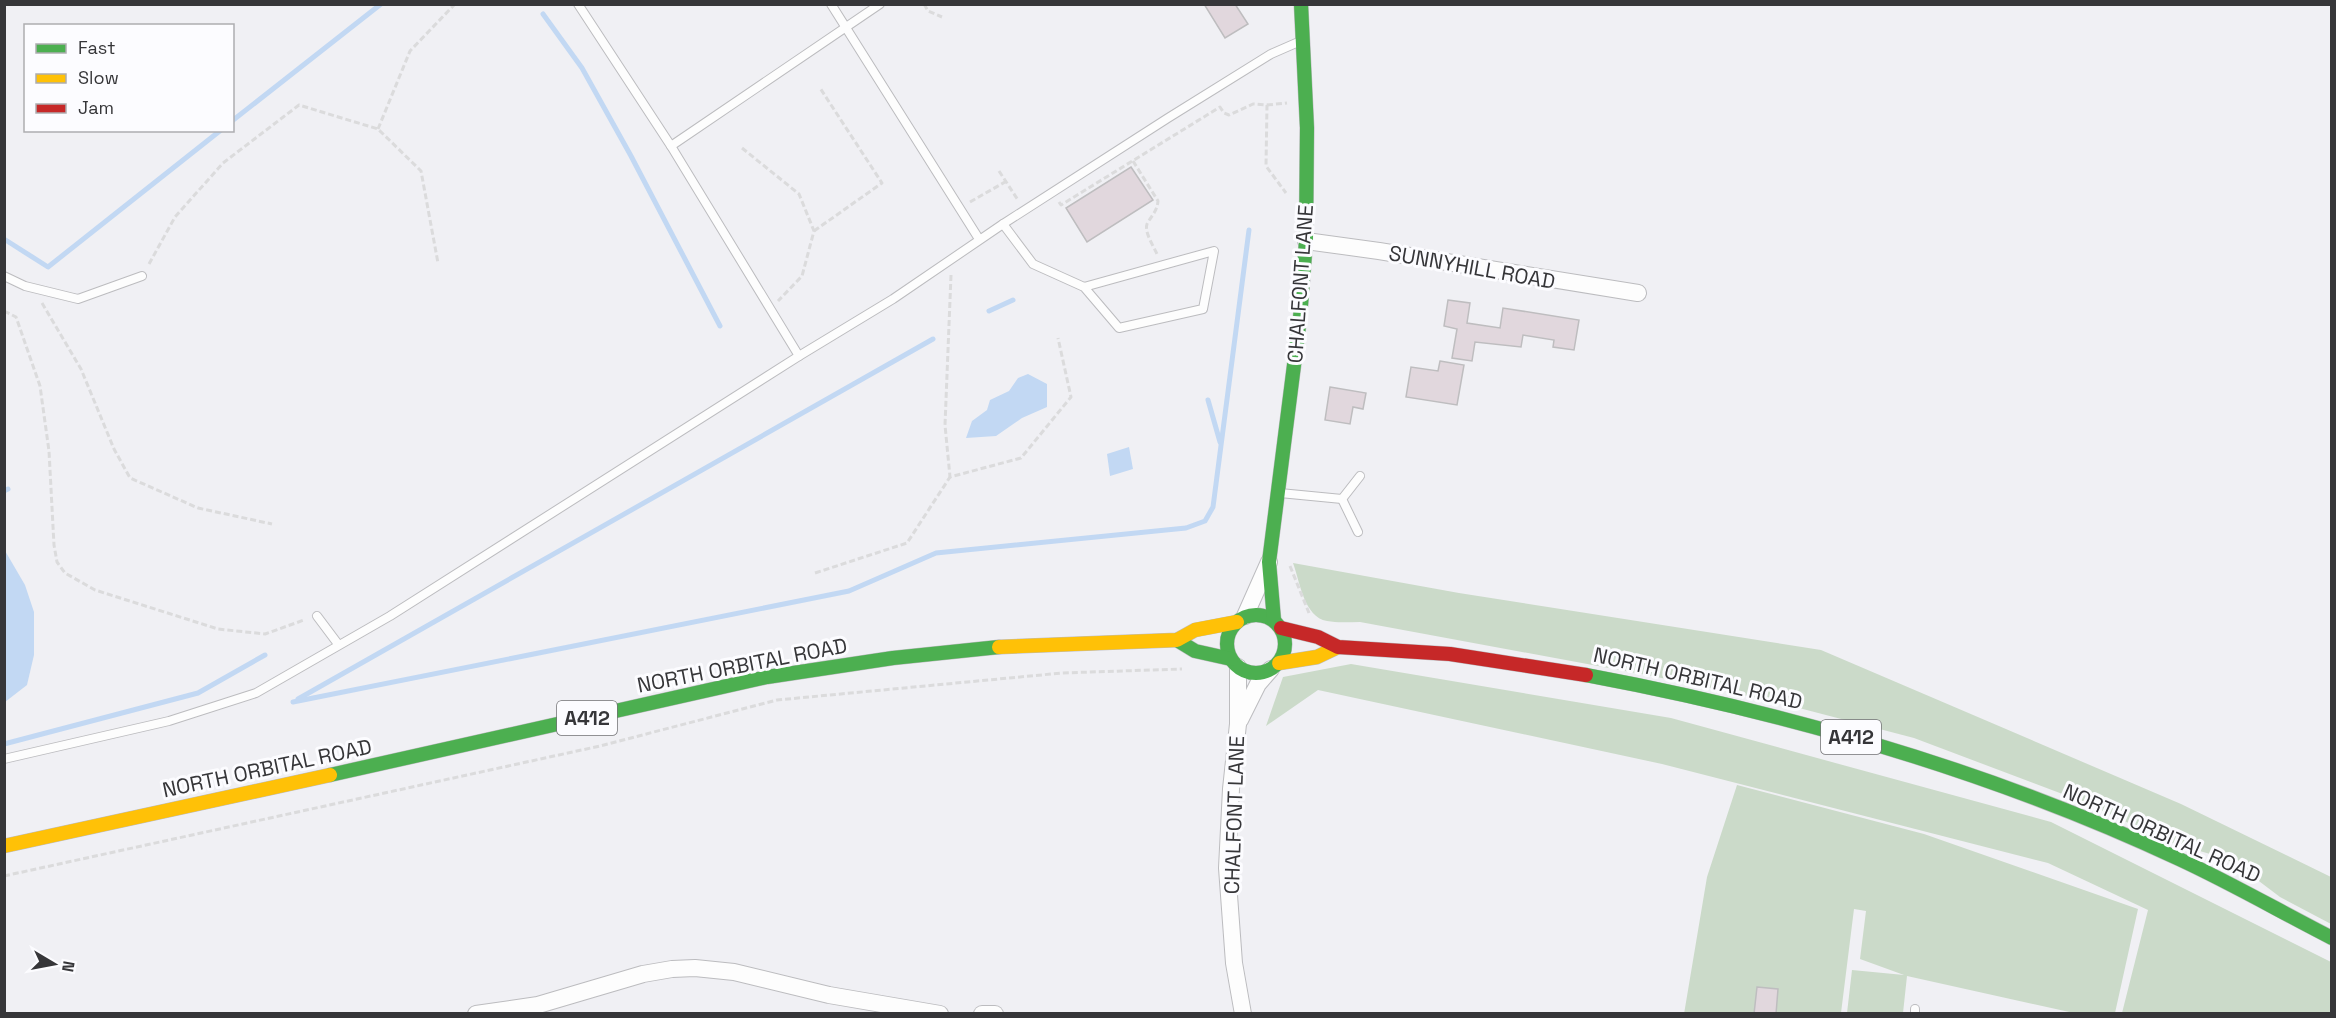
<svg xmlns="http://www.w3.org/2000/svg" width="2336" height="1018" font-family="'Space Grotesk',sans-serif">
<rect width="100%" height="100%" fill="#f0f0f4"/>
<g fill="#cbdac9">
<path d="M1293 563 1459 593 1821 650 2181 804 2331 877V924L2280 897 2235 863 2217 856 2172 843 2081 801 1914 738 1772 701 1652 676 1360 622C1349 622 1337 623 1327 621 1304 617 1300 582 1293 563Z"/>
<polygon points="1351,664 1671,718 2051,822 2331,962 2331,1013 2122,1013 2148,910 2048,863 1662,764 1318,690 1266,726 1283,677"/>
<polygon points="1737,785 1924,834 2138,909 2115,1013 2074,1013 1907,976 1903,1013 1847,1013 1852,970 1904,975 1860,959 1866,911 1854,909 1841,1013 1684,1014 1707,877"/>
</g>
<g fill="#c2d8f3">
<polygon points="1028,374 1047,384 1047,407 1022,418 996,436 966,438 972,421 987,410 990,400 1009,391 1018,378"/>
<polygon points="1129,447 1133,469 1110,476 1107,454"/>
<polygon points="4,549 25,585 34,612 34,655 27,685 5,702"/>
</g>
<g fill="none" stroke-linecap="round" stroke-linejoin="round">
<g stroke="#c2d8f3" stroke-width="5">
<polyline points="543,14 582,68 631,156 720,326"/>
<polyline points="232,121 381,4"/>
<polyline points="4,239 48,267 221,130"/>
<polyline points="989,311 1013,300"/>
<polyline points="1208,400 1220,442"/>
<polyline points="4,491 8,489"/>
<polyline points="298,699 933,339"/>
<polyline points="293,702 849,591 936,553 1186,528 1205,521 1213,507 1249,230"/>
<polyline points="4,744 198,693 265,655"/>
</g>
</g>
<g fill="#e1d7dd" stroke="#bebdbf" stroke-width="1.5">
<polygon points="1204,4 1235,4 1248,24 1225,38"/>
<polygon points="1131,167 1153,200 1087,242 1066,208"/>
<polygon points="1448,300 1470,303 1467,323 1500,328 1503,308 1579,320 1574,350 1553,347 1554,340 1523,335 1521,347 1475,342 1472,361 1452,358 1457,329 1444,326"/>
<polygon points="1440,361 1464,365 1457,405 1406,397 1411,367 1438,371"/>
<polygon points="1330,387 1366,393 1363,409 1353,407 1350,424 1325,420"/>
<polygon points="1757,987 1778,989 1776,1014 1754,1014"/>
</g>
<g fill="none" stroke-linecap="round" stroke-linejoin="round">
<defs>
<g id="lane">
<polyline points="578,4 671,146 799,356"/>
<polyline points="831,4 979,239"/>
<polyline points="671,146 880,4"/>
<polyline points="1003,224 1033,264 1084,287 1214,251 1203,309 1119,328 1084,287"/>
<polyline points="4,276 25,286 78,299 142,276"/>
<polyline points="1280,493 1342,499"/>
<polyline points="1342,499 1358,532"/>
<polyline points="1342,499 1360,476"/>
<polyline points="317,616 338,644"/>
<polyline points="4,759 169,721 256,693 390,616 799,356 893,299 1003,224 1168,118 1271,54 1303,40"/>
<polyline points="1915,1014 1915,1009"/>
</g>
<g id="street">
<polyline points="1306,241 1379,251 1638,293"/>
<polyline points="1245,616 1269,562"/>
<polyline points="1238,667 1238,724 1231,789 1227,868 1234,963 1243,1014"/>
<polyline points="1240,720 1258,684 1271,669"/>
<polyline points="476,1014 538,1005 643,974 672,969 695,968 734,972 829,995 940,1014"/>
<polyline points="982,1014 995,1014"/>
</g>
<g id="fast">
<circle cx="1256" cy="644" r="29"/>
<polyline points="1274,620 1269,562 1300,318 1306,241 1307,128 1301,4"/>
<polyline points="1177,640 1195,651 1231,659"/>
<path d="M1586 675C1789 713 1991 771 2179 859 2231 883 2281 912 2332 938"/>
<polyline points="330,775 767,677 893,658 999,647"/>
</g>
<g id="slow">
<polyline points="999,647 1177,640 1195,630 1237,622"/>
<polyline points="1279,663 1317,657 1338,647"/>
<polyline points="4,846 330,775"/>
</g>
<polyline id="jam" points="1281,628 1318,637 1338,647 1450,654 1586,675"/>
</defs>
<use href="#lane" stroke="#bcbcbf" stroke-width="10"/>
<use href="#street" stroke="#bcbcbf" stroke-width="18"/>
<use href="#fast" stroke="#bcbcbf" stroke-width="15"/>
<use href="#slow" stroke="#bcbcbf" stroke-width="15"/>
<use href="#jam" stroke="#bcbcbf" stroke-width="15"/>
<g stroke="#dbdbdc" stroke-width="3" stroke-dasharray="6 3" stroke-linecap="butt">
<polyline points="924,4 928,11 942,17"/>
<polyline points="1267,105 1287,103"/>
<polyline points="378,129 410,51 455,4"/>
<polyline points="742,148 799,194 814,231 802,276 778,301"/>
<path d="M1133 161 1158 201C1157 212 1151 216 1147 224 1144 232 1154 247 1157 254"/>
<polyline points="999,171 1018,200"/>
<polyline points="970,202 1005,182"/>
<polyline points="1059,202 1061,205 1220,107 1224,113 1229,115 1253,104 1267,105 1266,166 1286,193"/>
<polyline points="814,231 882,183 820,88"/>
<polyline points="149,264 175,217 223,163 299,105 378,129 421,171 438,263"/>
<polyline points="951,275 945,425 950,477 1021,458 1071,397 1058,338"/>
<polyline points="42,303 81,369 114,449 130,478 198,508 272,524"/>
<polyline points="4,311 16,317 40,386 49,451 54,545 57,562 65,573 95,590 218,629 265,634 304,620"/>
<polyline points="1290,566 1309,613"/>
<polyline points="815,573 907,543 950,477"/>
<polyline points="4,876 600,746 777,700 1062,673 1182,669"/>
</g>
<use href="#lane" stroke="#fdfdfd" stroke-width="8"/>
<use href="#street" stroke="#fdfdfd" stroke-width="16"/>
<use href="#fast" stroke="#4caf50" stroke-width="14"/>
<use href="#slow" stroke="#ffc107" stroke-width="14"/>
<use href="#jam" stroke="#c62828" stroke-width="14"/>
</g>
<g text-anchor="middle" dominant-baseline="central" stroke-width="6" stroke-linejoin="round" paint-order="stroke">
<g fill="#fcfcff" stroke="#717174" stroke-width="1.5">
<rect x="557" y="701" width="60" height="34" rx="4.5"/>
<rect x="1821" y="720" width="60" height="34" rx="4.5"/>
</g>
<g font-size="20" font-weight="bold" fill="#363639">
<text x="587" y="718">A412</text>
<text x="1851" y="737">A412</text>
</g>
<g font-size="21" fill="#363639" stroke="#fcfcff">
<text transform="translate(1472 267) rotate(10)">SUNNYHILL ROAD</text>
<text transform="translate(1300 284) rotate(-86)">CHALFONT LANE</text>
<text transform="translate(742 665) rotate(-11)">NORTH ORBITAL ROAD</text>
<text transform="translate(1698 678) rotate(13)">NORTH ORBITAL ROAD</text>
<text transform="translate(267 768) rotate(-12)">NORTH ORBITAL ROAD</text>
<text transform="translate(1234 815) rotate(-88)">CHALFONT LANE</text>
<text transform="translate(2162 833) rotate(24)">NORTH ORBITAL ROAD</text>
</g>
</g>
<rect width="2336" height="1018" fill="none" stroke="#363639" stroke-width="12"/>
<rect x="24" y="24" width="210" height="108" fill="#fcfcff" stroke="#adadb0" stroke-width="1.5"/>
<rect x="36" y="44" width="30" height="9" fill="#4caf50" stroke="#adadb0" stroke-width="1.5"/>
<text x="78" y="54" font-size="18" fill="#363639">Fast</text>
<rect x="36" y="74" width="30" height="9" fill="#ffc107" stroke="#adadb0" stroke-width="1.5"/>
<text x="78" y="84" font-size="18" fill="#363639">Slow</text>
<rect x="36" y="104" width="30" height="9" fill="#c62828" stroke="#adadb0" stroke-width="1.5"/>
<text x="78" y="114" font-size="18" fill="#363639">Jam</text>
<g transform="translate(54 964) rotate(100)" stroke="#fcfcff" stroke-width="4.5" paint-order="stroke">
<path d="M0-4.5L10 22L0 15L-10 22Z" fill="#363639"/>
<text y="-9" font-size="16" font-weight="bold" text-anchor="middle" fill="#363639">N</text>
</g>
</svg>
